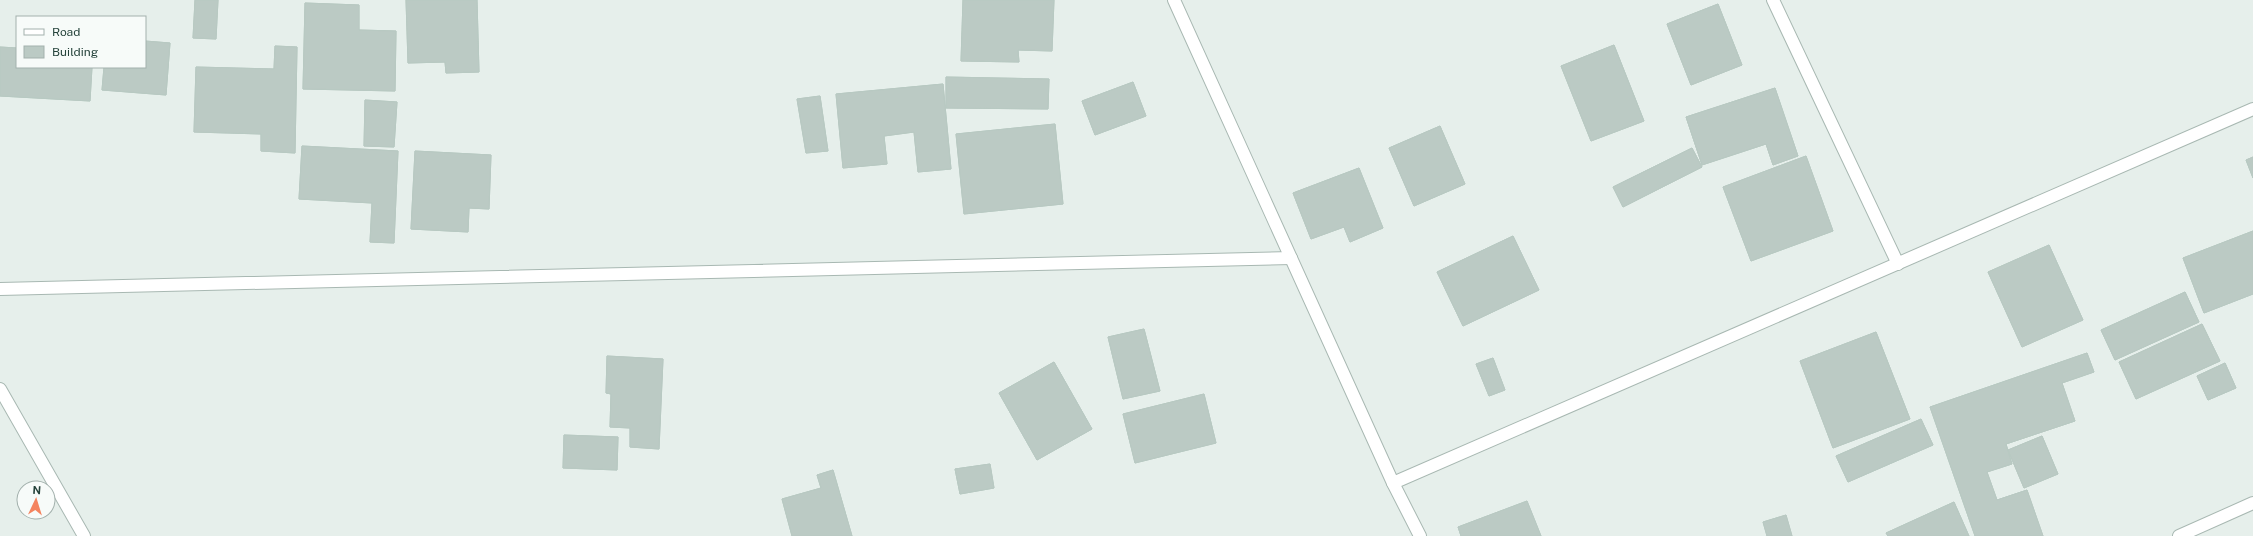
<svg xmlns="http://www.w3.org/2000/svg" width="2253" height="536" font-family="'Public Sans',sans-serif">
<rect width="100%" height="100%" fill="#e6efeb"/>
<g fill="#bbcac4" stroke="#b8c9c2">
<polygon points="195,0 218,0 216,39 193,38"/>
<polygon points="195,0 218,0 216,39 193,38"/>
<polygon points="406,0 477,0 479,72 446,73 445,62 408,63"/>
<polygon points="406,0 477,0 479,72 446,73 445,62 408,63"/>
<polygon points="963,0 1054,0 1052,51 1018,50 1019,62 961,61"/>
<polygon points="963,0 1054,0 1052,51 1018,50 1019,62 961,61"/>
<polygon points="305,3 359,5 359,30 396,31 395,91 303,89"/>
<polygon points="305,3 359,5 359,30 396,31 395,91 303,89"/>
<polygon points="1718,4 1742,65 1691,85 1667,24"/>
<polygon points="1718,4 1742,65 1691,85 1667,24"/>
<polygon points="145,41 170,43 166,95 102,90 104,67 145,67"/>
<polygon points="145,41 170,43 166,95 102,90 104,67 145,67"/>
<polygon points="1614,45 1644,121 1591,141 1561,66"/>
<polygon points="1614,45 1644,121 1591,141 1561,66"/>
<polygon points="275,46 297,47 295,153 261,151 261,134 194,132 196,67 274,69"/>
<polygon points="275,46 297,47 295,153 261,151 261,134 194,132 196,67 274,69"/>
<polygon points="0,47 17,48 17,67 92,67 90,101 0,96"/>
<polygon points="0,47 17,48 17,67 92,67 90,101 0,96"/>
<polygon points="946,77 1049,79 1048,109 946,108"/>
<polygon points="946,77 1049,79 1048,109 946,108"/>
<polygon points="1133,82 1146,116 1095,135 1082,101"/>
<polygon points="1133,82 1146,116 1095,135 1082,101"/>
<polygon points="943,84 951,169 918,172 914,132 884,136 887,164 843,168 836,94"/>
<polygon points="943,84 951,169 918,172 914,132 884,136 887,164 843,168 836,94"/>
<polygon points="1775,88 1798,156 1773,165 1766,144 1702,165 1686,117"/>
<polygon points="1775,88 1798,156 1773,165 1766,144 1702,165 1686,117"/>
<polygon points="820,96 828,151 806,153 797,99"/>
<polygon points="820,96 828,151 806,153 797,99"/>
<polygon points="365,100 397,102 394,147 364,146"/>
<polygon points="365,100 397,102 394,147 364,146"/>
<polygon points="1055,124 1063,204 964,214 956,134"/>
<polygon points="1055,124 1063,204 964,214 956,134"/>
<polygon points="1440,126 1465,184 1414,206 1389,148"/>
<polygon points="1440,126 1465,184 1414,206 1389,148"/>
<polygon points="302,146 398,151 394,243 370,242 372,203 299,199"/>
<polygon points="302,146 398,151 394,243 370,242 372,203 299,199"/>
<polygon points="1692,148 1702,167 1623,207 1613,187"/>
<polygon points="1692,148 1702,167 1623,207 1613,187"/>
<polygon points="415,151 491,155 489,209 469,208 468,232 411,229"/>
<polygon points="415,151 491,155 489,209 469,208 468,232 411,229"/>
<polygon points="1806,156 1833,231 1751,261 1723,187"/>
<polygon points="1806,156 1833,231 1751,261 1723,187"/>
<polygon points="2253,157 2253,178 2246,160"/>
<polygon points="2253,157 2253,178 2246,160"/>
<polygon points="1359,168 1383,228 1350,242 1344,227 1311,239 1293,193"/>
<polygon points="1359,168 1383,228 1350,242 1344,227 1311,239 1293,193"/>
<polygon points="2253,231 2253,294 2204,313 2183,258"/>
<polygon points="2253,231 2253,294 2204,313 2183,258"/>
<polygon points="1513,236 1539,290 1463,326 1437,272"/>
<polygon points="1513,236 1539,290 1463,326 1437,272"/>
<polygon points="2049,245 2083,320 2022,347 1988,272"/>
<polygon points="2049,245 2083,320 2022,347 1988,272"/>
<polygon points="2185,292 2199,322 2115,360 2101,330"/>
<polygon points="2185,292 2199,322 2115,360 2101,330"/>
<polygon points="2202,324 2220,361 2136,399 2119,362"/>
<polygon points="2202,324 2220,361 2136,399 2119,362"/>
<polygon points="1144,329 1160,391 1123,399 1108,337"/>
<polygon points="1144,329 1160,391 1123,399 1108,337"/>
<polygon points="1876,332 1910,419 1833,448 1800,361"/>
<polygon points="1876,332 1910,419 1833,448 1800,361"/>
<polygon points="2087,353 2094,372 2062,383 2075,421 2006,444 2012,464 1987,472 1997,500 2027,490 2043,536 1975,536 1930,407"/>
<polygon points="2087,353 2094,372 2062,383 2075,421 2006,444 2012,464 1987,472 1997,500 2027,490 2043,536 1975,536 1930,407"/>
<polygon points="607,356 663,359 659,449 630,447 630,428 610,427 611,394 606,393"/>
<polygon points="607,356 663,359 659,449 630,447 630,428 610,427 611,394 606,393"/>
<polygon points="1493,358 1505,390 1489,396 1476,364"/>
<polygon points="1493,358 1505,390 1489,396 1476,364"/>
<polygon points="1054,362 1092,429 1037,460 999,393"/>
<polygon points="1054,362 1092,429 1037,460 999,393"/>
<polygon points="2225,363 2236,388 2208,400 2197,376"/>
<polygon points="2225,363 2236,388 2208,400 2197,376"/>
<polygon points="1204,394 1216,443 1135,463 1123,414"/>
<polygon points="1204,394 1216,443 1135,463 1123,414"/>
<polygon points="1921,419 1933,445 1848,482 1836,456"/>
<polygon points="1921,419 1933,445 1848,482 1836,456"/>
<polygon points="564,435 618,437 617,470 563,468"/>
<polygon points="564,435 618,437 617,470 563,468"/>
<polygon points="2042,436 2058,474 2024,488 2008,450"/>
<polygon points="2042,436 2058,474 2024,488 2008,450"/>
<polygon points="990,464 994,488 960,494 955,469"/>
<polygon points="990,464 994,488 960,494 955,469"/>
<polygon points="833,470 852,536 792,536 782,499 821,488 817,475"/>
<polygon points="833,470 852,536 792,536 782,499 821,488 817,475"/>
<polygon points="1527,501 1541,536 1461,536 1458,527"/>
<polygon points="1527,501 1541,536 1461,536 1458,527"/>
<polygon points="1954,502 1969,536 1888,536 1886,533"/>
<polygon points="1954,502 1969,536 1888,536 1886,533"/>
<polygon points="1786,515 1792,536 1767,536 1763,522"/>
<polygon points="1786,515 1792,536 1767,536 1763,522"/>
</g>
<g fill="none" stroke-linecap="round" stroke-linejoin="round">
<defs>
<g id="minor">
<polyline points="1174,0 1393,483 1420,536"/>
<polyline points="1773,0 1898,264"/>
<polyline points="0,289 1291,258"/>
<polyline points="0,389 84,536"/>
<polyline points="1393,483 2253,109"/>
<polyline points="2179,536 2253,503"/>
</g>
</defs>
<use href="#minor" stroke="#a8b8b2" stroke-width="14"/>
<use href="#minor" stroke="#fff" stroke-width="12"/>
</g>
<rect x="16" y="16" width="130" height="52" fill="#f7fbf9" stroke="#a3b1ad"/>
<rect x="24" y="29" width="20" height="6" fill="#ffffff" stroke="#a3b1ad"/>
<text x="52" y="36" font-size="12" fill="#24423a">Road</text>
<rect x="24" y="46" width="20" height="12" fill="#bbcac4" stroke="#a3b1ad"/>
<text x="52" y="56" font-size="12" fill="#24423a">Building</text>
<g transform="translate(36 500) rotate(4)"><circle r="19" fill="#f7fbf9" stroke="#a3b1ad"/>
<path d="M0-3L7 15L0 10L-7 15Z" fill="#f4845f"/>
<text y="-6" font-size="11" font-weight="bold" text-anchor="middle" fill="#24423a">N</text>
</g>
</svg>
